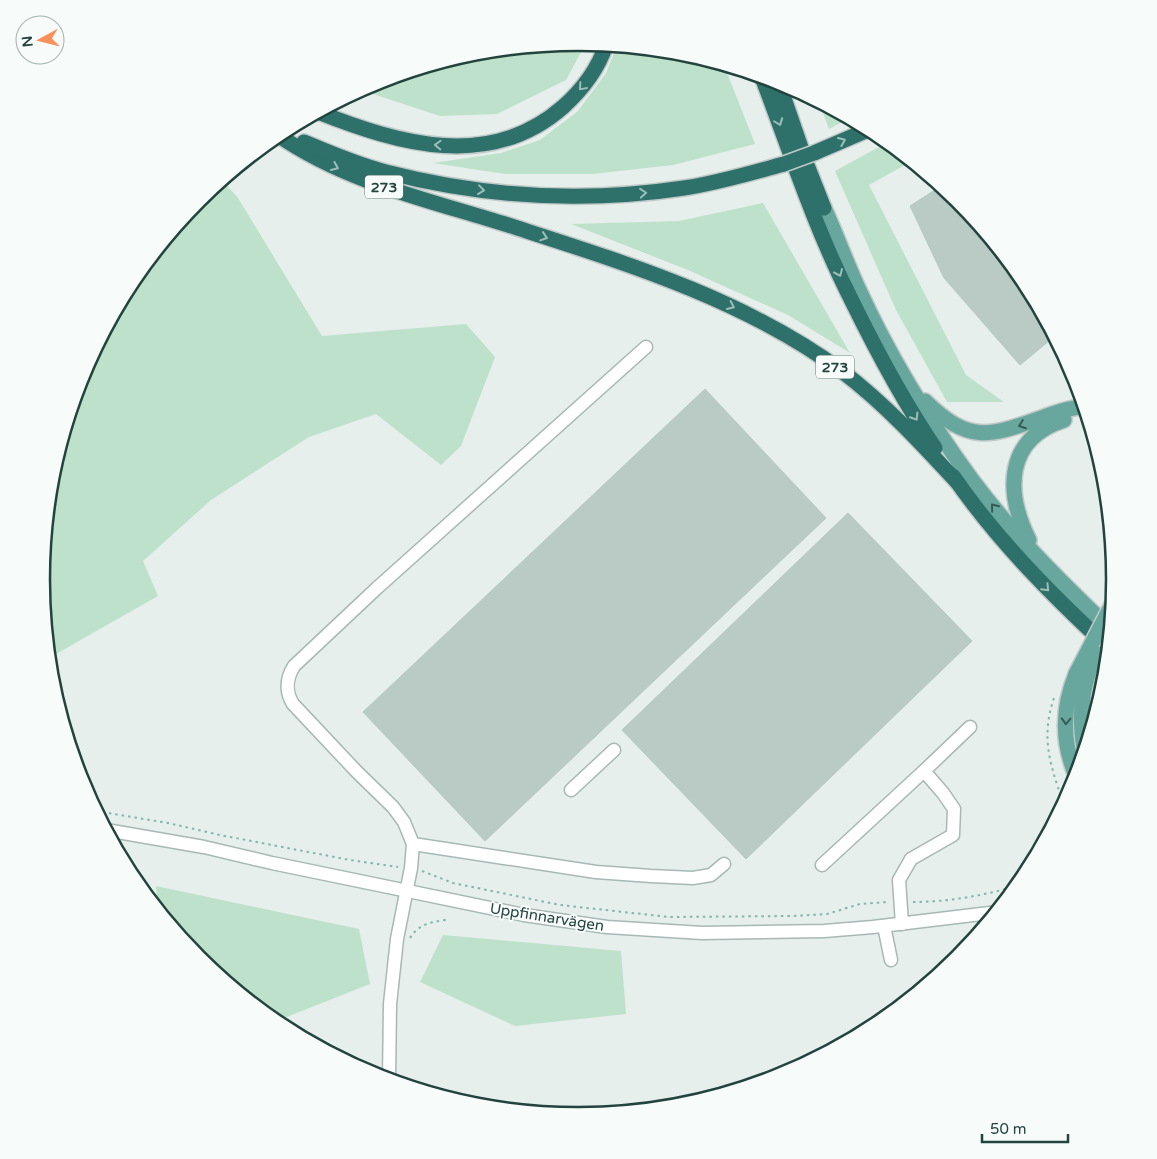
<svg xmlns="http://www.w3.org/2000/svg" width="1157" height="1159" font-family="'Varela Round',sans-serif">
<rect width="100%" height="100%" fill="#e6efec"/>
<g fill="#bee1cb">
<polygon points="579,42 586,43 566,80 497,114 440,116 361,90 373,83 474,53"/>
<polygon points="617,46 684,53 724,65 755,144 673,165 593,174 505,174 433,163 501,153 540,140 578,111 606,73"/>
<polygon points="819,102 850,118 829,129"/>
<polygon points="888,142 912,161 869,185 966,375 1004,402 947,402 896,310 835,171"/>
<polygon points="222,180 238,198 322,336 466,324 495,357 461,446 441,465 376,414 309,437 211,500 143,561 158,596 49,658 41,580 52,474 82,374 132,281 199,199"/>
<polygon points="763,203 850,353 788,315 688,270 571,224 679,221"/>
<polygon points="156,886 359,929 370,984 274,1022 198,959 158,910"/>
<polygon points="443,935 621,951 626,1014 515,1026 420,982"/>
</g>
<g fill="#bacac5" stroke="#b7c9c4">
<polygon points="941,186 959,200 1025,281 1055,336 1020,365 944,278 910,206"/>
<polygon points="705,389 826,518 485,841 363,712"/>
<polygon points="848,513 972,641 746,859 622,730"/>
</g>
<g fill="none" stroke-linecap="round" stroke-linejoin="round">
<defs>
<g id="minor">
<polyline points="924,771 970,727"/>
<polyline points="571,790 614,750"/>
<polyline points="106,830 204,847 272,863 524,915 607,927 702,933 824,931 873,927 998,912"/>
<polyline points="413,844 596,872 651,876 693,878 711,875 724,864"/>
<polyline points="822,865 924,771 943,793 954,809 953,835 911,859 899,880 902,924"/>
<polyline points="884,926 891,960"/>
<path d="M389 1081 390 1004 397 939 411 868 413 844 404 822 393 807 357 772 293 704C285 691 286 679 294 666L377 588 646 347"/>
</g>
<g id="major">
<path d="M824 208C836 234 846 262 858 288 889 356 928 420 972 480 1013 535 1062 583 1111 630"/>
<path d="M925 401C970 445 990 436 1044 417 1057 412 1071 407 1085 407"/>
<path d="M1029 540C1005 492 1005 439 1064 420"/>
<path d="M1076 674C1062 708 1062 744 1077 778"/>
<path d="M1085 753C1080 728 1080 702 1087 678"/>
</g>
<g id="highway">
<path d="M762 77C790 151 815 228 851 299 876 350 903 401 935 448"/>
<polyline points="778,81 807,165 824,208"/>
<path d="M318 112C399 144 490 171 563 107 582 90 598 69 606 45"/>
<path d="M278 135C346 182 428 200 505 224 622 262 743 298 843 372 885 404 922 444 958 483"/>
<path d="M304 142C330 153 358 165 386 172 483 197 584 203 684 188 718 183 751 173 784 164"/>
<polyline points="814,153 870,129"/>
<path d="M953 476C997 540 1052 595 1109 648"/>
</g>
</defs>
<use href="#minor" stroke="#a8b8b4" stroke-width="15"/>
<use href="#major" stroke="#c1cac9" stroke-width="18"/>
<use href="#highway" stroke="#c1cac9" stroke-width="18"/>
<g stroke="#84b4aa" stroke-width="2" stroke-dasharray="2.5 4" stroke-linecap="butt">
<path d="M1054 698C1040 739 1051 767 1064 805"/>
<polyline points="96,811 168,823 220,835 350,860 398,867"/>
<polyline points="422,871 453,883 560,905 669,917 792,916 827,914 860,904 888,902"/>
<path d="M913 902C949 902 986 895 1020 885"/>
<path d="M410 938C418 925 430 922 445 920V918"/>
</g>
<use href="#minor" stroke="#fff" stroke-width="12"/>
<use href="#major" stroke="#68a79d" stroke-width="15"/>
<use href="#highway" stroke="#2d716a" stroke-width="15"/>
<defs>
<g id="major-bridge">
<polyline points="1076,674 1114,601"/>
<polyline points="1087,678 1095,653"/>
</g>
<polyline id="highway-bridge" points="784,164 814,153"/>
</defs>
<use href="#major-bridge" stroke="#c1cac9" stroke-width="18" stroke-linecap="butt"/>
<use href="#highway-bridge" stroke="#c1cac9" stroke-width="18" stroke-linecap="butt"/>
<polyline stroke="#84b4aa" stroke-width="2" stroke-dasharray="2.5 4" stroke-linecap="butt" points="1112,589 1115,583"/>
<use href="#major-bridge" stroke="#68a79d" stroke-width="15"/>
<use href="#highway-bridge" stroke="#2d716a" stroke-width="15"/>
</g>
<defs><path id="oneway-chevron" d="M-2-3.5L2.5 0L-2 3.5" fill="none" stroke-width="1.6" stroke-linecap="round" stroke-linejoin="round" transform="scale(1.25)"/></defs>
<g stroke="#9cbdb9">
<use href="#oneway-chevron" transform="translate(582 87) rotate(131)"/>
<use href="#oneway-chevron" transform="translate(779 122) rotate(69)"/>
<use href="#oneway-chevron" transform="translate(842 141) rotate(-23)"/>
<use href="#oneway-chevron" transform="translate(438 145) rotate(-178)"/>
<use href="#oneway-chevron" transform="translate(335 167) rotate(24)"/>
<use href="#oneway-chevron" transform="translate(481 190) rotate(7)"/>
<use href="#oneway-chevron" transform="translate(643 193) rotate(-5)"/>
<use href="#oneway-chevron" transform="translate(544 237) rotate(18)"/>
<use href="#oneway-chevron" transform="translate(839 273) rotate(66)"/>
<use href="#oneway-chevron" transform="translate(731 306) rotate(25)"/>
<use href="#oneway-chevron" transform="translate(915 417) rotate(58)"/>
<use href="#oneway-chevron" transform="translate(1046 588) rotate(46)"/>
</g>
<g stroke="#345c55">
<use href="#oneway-chevron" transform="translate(1022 425) rotate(160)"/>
<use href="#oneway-chevron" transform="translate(994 507) rotate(-129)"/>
<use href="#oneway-chevron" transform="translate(1066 721) rotate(92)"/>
</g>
<g text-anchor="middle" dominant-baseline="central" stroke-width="4" stroke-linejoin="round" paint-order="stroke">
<g fill="#f7fbf9" stroke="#637a75" stroke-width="1">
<rect x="365" y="175.5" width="38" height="23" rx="4"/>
<rect x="816" y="355.5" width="38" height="23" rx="4"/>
</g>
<g font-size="14" font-weight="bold" fill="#23433d">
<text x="384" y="187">273</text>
<text x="835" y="367">273</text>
</g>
<g font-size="15" fill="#23433d" stroke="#f7fbf9">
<text transform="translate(547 917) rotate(9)">Uppfinnarvägen</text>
</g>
</g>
<path d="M0 0H1157V1159H0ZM50 579a528 528 0 1 1 1056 0a528 528 0 1 1-1056 0Z" fill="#f7fbf9" fill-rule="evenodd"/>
<path fill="none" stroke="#23433d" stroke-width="2.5" d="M50 579a528 528 0 1 1 1056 0a528 528 0 1 1-1056 0Z"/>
<g transform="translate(40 40) rotate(263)"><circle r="24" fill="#f7fbf9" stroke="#a2b1ae"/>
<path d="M0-4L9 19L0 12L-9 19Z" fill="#f8915a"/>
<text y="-8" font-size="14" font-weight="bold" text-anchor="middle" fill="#23433d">N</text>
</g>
<path d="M982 1134v8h86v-8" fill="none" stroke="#23433d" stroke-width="2.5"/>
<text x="990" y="1134" font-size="15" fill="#23433d" stroke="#f7fbf9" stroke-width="4" paint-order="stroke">50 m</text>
</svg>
